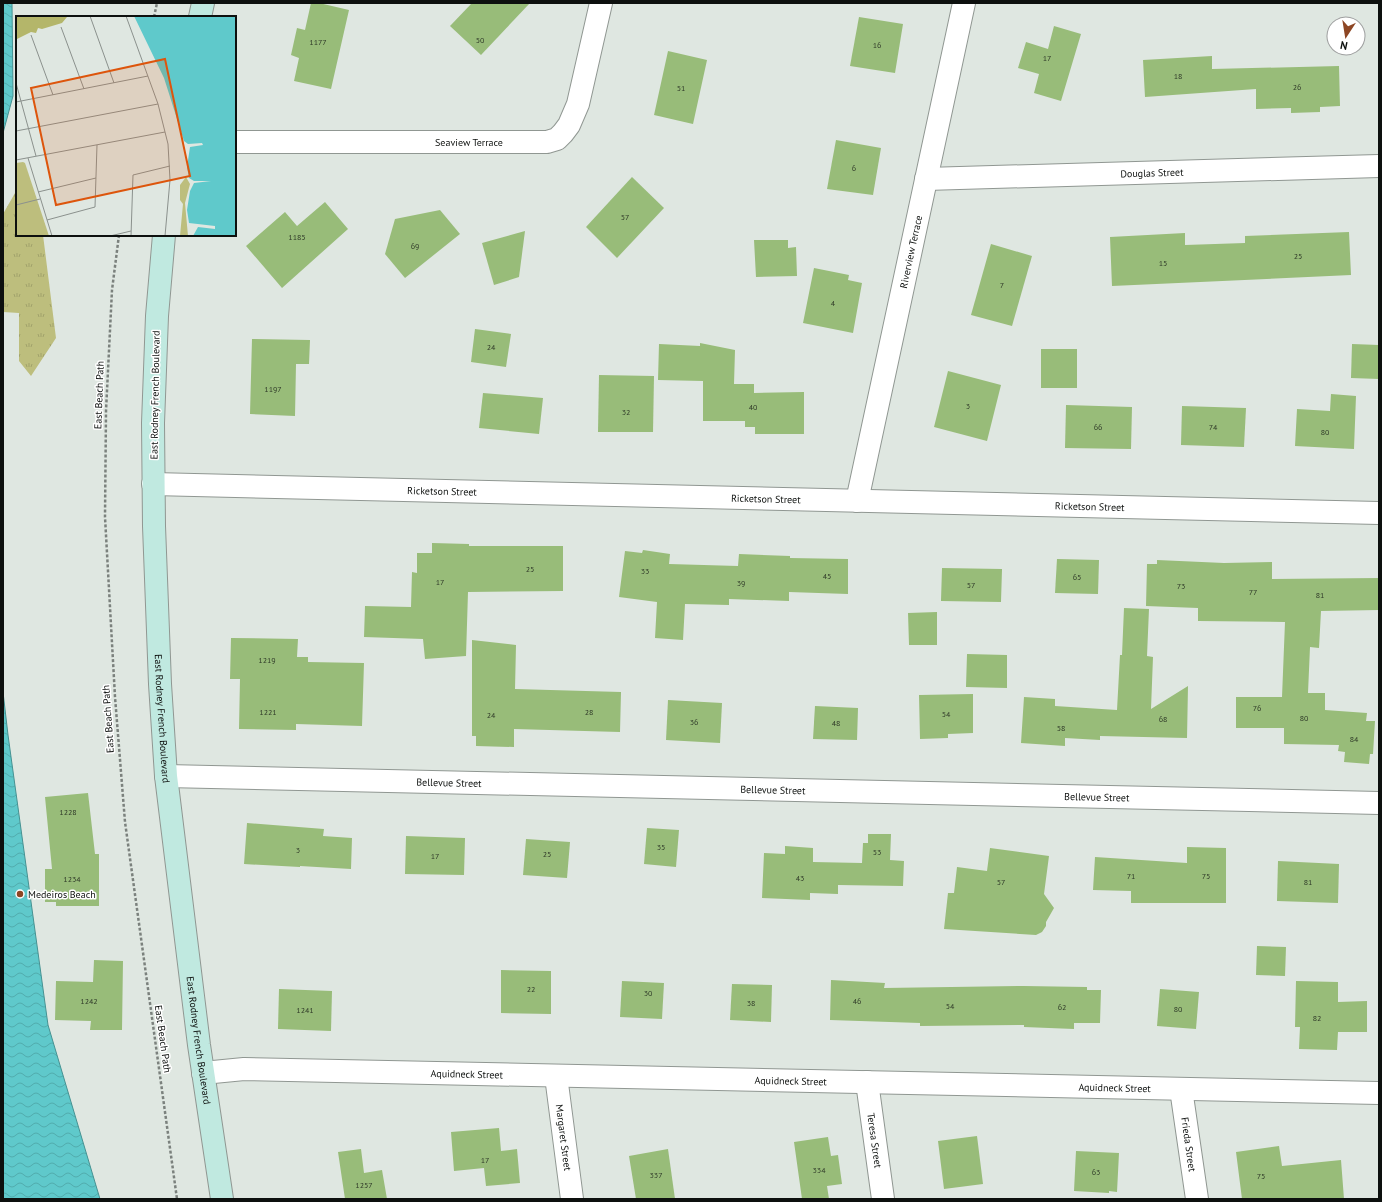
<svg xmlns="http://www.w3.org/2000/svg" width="1382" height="1202" font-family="'PT Sans',sans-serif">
<defs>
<pattern id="grass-tufts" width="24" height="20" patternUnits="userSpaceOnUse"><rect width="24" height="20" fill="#bdbe7d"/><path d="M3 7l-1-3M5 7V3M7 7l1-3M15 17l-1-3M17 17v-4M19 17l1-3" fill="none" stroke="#a1a26b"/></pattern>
<pattern id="water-waves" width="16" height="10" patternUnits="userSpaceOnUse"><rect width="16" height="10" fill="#5fc9cb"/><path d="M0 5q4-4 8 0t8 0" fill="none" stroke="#51acad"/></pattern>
</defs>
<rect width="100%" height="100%" fill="#dfe7e1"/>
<polygon fill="url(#grass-tufts)" points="15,193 17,196 17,235 43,235 56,338 31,376 19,361 19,313 3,312 3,214"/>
<g fill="url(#water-waves)" stroke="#469292">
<polygon points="3,3 12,3 13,96 3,133"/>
<polygon points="3,692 8,735 48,1025 100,1199 3,1199"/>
</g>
<g fill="#98bc79">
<polygon points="311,3 319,3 349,10 331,89 294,81 299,58 291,55 297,28 305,30"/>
<polygon points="472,3 530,3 481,55 450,26"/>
<polygon points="859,17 903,24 895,73 850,66"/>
<polygon points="1054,26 1081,34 1061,101 1034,93 1039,74 1018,68 1026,42 1048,49"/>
<polygon points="668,51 707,60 693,124 654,115"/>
<polygon points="1212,56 1212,69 1339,66 1340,106 1320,107 1320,112 1291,113 1291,108 1256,109 1256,89 1145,97 1143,60"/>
<polygon points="836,140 881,148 873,195 827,189"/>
<polygon points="632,177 664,208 617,258 586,227"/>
<polygon points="325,202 348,229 282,288 246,246 285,212 297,226"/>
<polygon points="440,210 460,234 405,278 385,254 395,219"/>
<polygon points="525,231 519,277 494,285 482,243"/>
<polygon points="1349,232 1351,275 1112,286 1110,237 1185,233 1185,245 1245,243 1245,236"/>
<polygon points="754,240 788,240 788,248 796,247 797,276 756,277"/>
<polygon points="991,244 1032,256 1012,326 971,315"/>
<polygon points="814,268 849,275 848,280 862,283 853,333 803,323"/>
<polygon points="475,329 511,334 506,367 471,362"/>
<polygon points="252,339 310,340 309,364 296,364 295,416 250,414"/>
<polygon points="700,343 735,350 734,384 754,384 754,393 804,392 804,434 755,434 755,427 745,427 745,421 703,421 703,381 658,380 659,344 700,346"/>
<polygon points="1352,344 1379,345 1379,379 1351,378"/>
<rect x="1041" y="349" width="36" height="39"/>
<polygon points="948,371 1001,385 987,441 934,427"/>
<polygon points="599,375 654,376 653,432 598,432"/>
<polygon points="483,393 543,398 539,434 479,428"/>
<polygon points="1331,394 1356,396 1354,449 1295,446 1297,409 1330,411"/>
<polygon points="1066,405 1132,407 1131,449 1065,448"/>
<polygon points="1182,406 1246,408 1244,447 1181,445"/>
<polygon points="432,543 469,544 469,546 563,546 563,591 468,592 466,656 425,659 423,639 364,637 365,606 411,607 412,572 417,573 417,553 432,553"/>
<polygon points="643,550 670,554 669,564 738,566 739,554 790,556 790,558 848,559 848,594 789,592 789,601 729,599 729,605 685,604 683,640 655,638 657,602 619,597 625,551 642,553"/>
<polygon points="1057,559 1099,560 1098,594 1055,593"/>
<polygon points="1157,560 1224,563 1272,562 1272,579 1379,578 1379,610 1321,611 1319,648 1310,647 1308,693 1325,693 1325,710 1367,713 1366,721 1375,721 1373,754 1370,754 1369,764 1344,762 1345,752 1338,751 1339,745 1284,744 1284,728 1236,728 1236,697 1282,697 1285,622 1198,621 1198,608 1146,606 1147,564 1157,564"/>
<polygon points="942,568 1002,569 1001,602 941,601"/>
<polygon points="1124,608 1149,609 1147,656 1153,657 1151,709 1188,686 1187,738 1100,736 1100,740 1065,738 1065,746 1021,743 1024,697 1055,699 1055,706 1117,710 1120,655 1122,655"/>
<polygon points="937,612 937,645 909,645 908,613"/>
<polygon points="231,638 298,639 297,657 308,657 308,662 364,663 362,726 296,724 296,730 239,729 240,679 230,679"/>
<polygon points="472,640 516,645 515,689 621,692 620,732 514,729 514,747 476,746 476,736 472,736"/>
<polygon points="967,654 1007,655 1007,688 966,687"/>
<polygon points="973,694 973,733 948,734 948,738 920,739 919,695"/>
<polygon points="668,700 722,703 720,743 666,740"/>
<polygon points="815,706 858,708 857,740 813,739"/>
<polygon points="88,793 95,854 99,854 99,906 56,906 56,902 45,902 45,869 52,869 45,797"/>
<polygon points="247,823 324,829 323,836 352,838 351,869 300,866 300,867 244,864"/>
<polygon points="647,828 679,830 676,867 644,864"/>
<polygon points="868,834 891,834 890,860 904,861 903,886 838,885 838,894 810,893 810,900 762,898 764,853 785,854 785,846 813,848 813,862 862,863 863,843 868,843"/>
<polygon points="406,836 465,838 464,875 405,874"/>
<polygon points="526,839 570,842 567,878 523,875"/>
<polygon points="1187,847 1226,848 1226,903 1131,903 1131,891 1093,890 1095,857 1187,863"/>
<polygon points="990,848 1049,856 1044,894 1054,908 1046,922 1046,926 1042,932 1036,935 944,929 948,893 954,893 957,867 987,871"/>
<polygon points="1278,861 1339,864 1338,903 1277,901"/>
<polygon points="1257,946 1286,947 1285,976 1256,975"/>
<polygon points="94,960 123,961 122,1030 90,1030 91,1021 55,1020 56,981 93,982"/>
<polygon points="501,970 551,971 551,1014 501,1013"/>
<polygon points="831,980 885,983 884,988 1024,986 1087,987 1087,990 1101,990 1100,1023 1074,1023 1074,1029 1024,1027 1024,1025 920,1026 920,1023 830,1020"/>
<polygon points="622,981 664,983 662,1019 620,1017"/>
<polygon points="1296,981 1338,982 1338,1002 1367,1001 1367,1032 1338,1032 1337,1050 1299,1049 1300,1027 1295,1027"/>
<polygon points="732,984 772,985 771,1022 730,1020"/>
<polygon points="279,989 332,991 331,1031 278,1029"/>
<polygon points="1160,989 1199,992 1196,1029 1157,1026"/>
<polygon points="499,1128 501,1151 517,1149 520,1183 486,1186 484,1168 454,1171 451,1132"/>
<polygon points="977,1136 983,1184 944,1189 938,1141"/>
<polygon points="828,1137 831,1156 838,1155 842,1184 827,1186 829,1199 802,1199 794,1142"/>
<polygon points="1279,1146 1282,1166 1341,1160 1344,1199 1242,1199 1236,1152"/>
<polygon points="361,1149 364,1173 382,1170 387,1199 345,1199 338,1152"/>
<polygon points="668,1149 675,1199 636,1199 629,1156"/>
<polygon points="1076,1151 1119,1153 1117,1192 1109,1191 1109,1193 1074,1191"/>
</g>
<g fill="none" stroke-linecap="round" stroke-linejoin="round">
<defs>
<g id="street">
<path id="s1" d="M235 142H547L557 139 563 133 569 125 578 104 601 3"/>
<path id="s2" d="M926 179 1379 166"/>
<path id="s3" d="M153 484 1379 513"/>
<path id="s4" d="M857 501 964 3"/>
<path id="s5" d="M166 776 1379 803"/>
<path id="s6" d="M203 1073 244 1069 1379 1093"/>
<path id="s7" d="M556 1076 572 1199"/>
<path id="s8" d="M867 1082 883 1199"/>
<path id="s9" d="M1181 1089 1197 1199"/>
</g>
<g id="secondary">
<polyline points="200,17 203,3"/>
<path id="s10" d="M164 235 157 316 153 423 154 526 160 684 166 776 199 1045 222 1199"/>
</g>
</defs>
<use href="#street" stroke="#909792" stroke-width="24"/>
<use href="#secondary" stroke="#909792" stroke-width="24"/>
<g stroke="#7b817d" stroke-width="2.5" stroke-dasharray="3 2" stroke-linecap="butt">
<polyline points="154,17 157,3"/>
<polyline points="119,235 112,290 106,411 105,517 115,697 125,822 177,1199"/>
</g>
<use href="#street" stroke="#fff" stroke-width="22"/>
<use href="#secondary" stroke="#c0e9e0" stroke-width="22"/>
</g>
<circle fill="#8d4624" stroke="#fff" stroke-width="1.5" cx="20" cy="894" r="4"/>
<g text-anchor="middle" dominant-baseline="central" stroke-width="3" stroke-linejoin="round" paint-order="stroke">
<g font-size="8" fill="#303b29">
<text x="480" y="40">50</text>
<text x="318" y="42">1177</text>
<text x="877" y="45">16</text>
<text x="1047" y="58">17</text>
<text x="1178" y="76">18</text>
<text x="1297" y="87">26</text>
<text x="681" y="88">51</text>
<text x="854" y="168">6</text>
<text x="625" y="217">57</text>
<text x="297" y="237">1185</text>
<text x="415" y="246">69</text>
<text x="1298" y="256">25</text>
<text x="1163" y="263">15</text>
<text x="1002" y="285">7</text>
<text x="833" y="303">4</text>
<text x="491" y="347">24</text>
<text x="273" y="389">1197</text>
<text x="968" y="406">3</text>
<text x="753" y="407">40</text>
<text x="626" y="412">32</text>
<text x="1098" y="427">66</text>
<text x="1213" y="427">74</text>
<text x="1325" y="432">80</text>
<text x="530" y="569">25</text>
<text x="645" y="571">33</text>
<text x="827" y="576">45</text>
<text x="1077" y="577">65</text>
<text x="440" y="582">17</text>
<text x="741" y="583">39</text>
<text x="971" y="585">57</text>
<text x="1181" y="586">73</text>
<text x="1253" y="592">77</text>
<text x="1320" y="595">81</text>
<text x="267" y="660">1219</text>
<text x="1257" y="708">76</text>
<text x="268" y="712">1221</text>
<text x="589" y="712">28</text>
<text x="946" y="714">54</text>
<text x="491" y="715">24</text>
<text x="1304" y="718">80</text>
<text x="1163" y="719">68</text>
<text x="694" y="722">36</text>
<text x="836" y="723">48</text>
<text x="1061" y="728">58</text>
<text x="1354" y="739">84</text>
<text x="68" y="812">1228</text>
<text x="661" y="847">35</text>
<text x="298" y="850">3</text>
<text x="877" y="852">53</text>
<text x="547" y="854">25</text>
<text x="435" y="856">17</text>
<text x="1131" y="876">71</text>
<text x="1206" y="876">75</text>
<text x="800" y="878">43</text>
<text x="72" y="879">1234</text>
<text x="1001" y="882">57</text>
<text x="1308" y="882">81</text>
<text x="531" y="989">22</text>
<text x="648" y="993">30</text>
<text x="89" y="1001">1242</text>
<text x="857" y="1001">46</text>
<text x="751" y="1003">38</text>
<text x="950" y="1006">54</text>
<text x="1062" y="1007">62</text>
<text x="1178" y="1009">80</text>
<text x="305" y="1010">1241</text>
<text x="1317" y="1018">82</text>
<text x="485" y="1160">17</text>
<text x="819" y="1170">334</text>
<text x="1096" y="1172">63</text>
<text x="656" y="1175">337</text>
<text x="1261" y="1176">75</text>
<text x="364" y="1185">1257</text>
</g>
<g font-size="10" fill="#0d100e" stroke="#fff">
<text stroke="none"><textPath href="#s1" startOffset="234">Seaview Terrace</textPath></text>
<text stroke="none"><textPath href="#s2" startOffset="226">Douglas Street</textPath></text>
<text stroke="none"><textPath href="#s4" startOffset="255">Riverview Terrace</textPath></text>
<text transform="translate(99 395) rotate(-88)">East Beach Path</text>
<text transform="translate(155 395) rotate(-89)">East Rodney French Boulevard</text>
<text stroke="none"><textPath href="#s3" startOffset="289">Ricketson Street</textPath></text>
<text stroke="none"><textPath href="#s3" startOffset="613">Ricketson Street</textPath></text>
<text stroke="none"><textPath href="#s3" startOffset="937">Ricketson Street</textPath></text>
<text transform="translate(108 719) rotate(-94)">East Beach Path</text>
<text stroke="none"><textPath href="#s10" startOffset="484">East Rodney French Boulevard</textPath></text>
<text stroke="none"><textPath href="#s5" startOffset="283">Bellevue Street</textPath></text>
<text stroke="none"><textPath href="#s5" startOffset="607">Bellevue Street</textPath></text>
<text stroke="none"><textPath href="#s5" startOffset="931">Bellevue Street</textPath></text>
<text transform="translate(163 1039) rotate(82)">East Beach Path</text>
<text stroke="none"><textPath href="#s10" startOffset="808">East Rodney French Boulevard</textPath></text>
<text stroke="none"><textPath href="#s6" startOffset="264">Aquidneck Street</textPath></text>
<text stroke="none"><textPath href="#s6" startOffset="588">Aquidneck Street</textPath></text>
<text stroke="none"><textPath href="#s6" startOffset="912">Aquidneck Street</textPath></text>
<text stroke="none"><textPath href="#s7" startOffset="62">Margaret Street</textPath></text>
<text stroke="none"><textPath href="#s8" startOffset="59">Teresa Street</textPath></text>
<text stroke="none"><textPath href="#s9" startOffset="56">Frieda Street</textPath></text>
</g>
<g font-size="10" fill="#0d100e" stroke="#fff" text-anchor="start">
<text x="28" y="894">Medeiros Beach</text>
</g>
</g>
<g transform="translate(16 16)">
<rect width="220" height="220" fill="#dfe7e1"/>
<path d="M170 161 174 168 169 187 172 220H164L167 188 164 184V169Z" fill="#bdbe7d"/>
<path d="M0 0H51V1L46 7 26 13 22 12 20 17 15 16 1 23Z" fill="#b4b66a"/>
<path d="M7 146 9 147 33 220H0V147Z" fill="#bdbe7d"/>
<path d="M118 0H220V220H177L182 211 199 213V210L173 207 171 194 174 175 178 167 195 165H178L173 162 171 151 174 131 187 129 186 127 172 128 168 125 148 62Z" fill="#5fc9cb"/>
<path fill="none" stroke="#8b918d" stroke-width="1" d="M74 0 98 67M110 0 142 88 152 128 154 164 149 220M45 11 68 73M15 19 37 79M0 67 20 140M0 86 132 60M0 115 142 88M12 142 36 220M0 144 149 116M22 176 80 162M0 189 24 183M31 204 79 191 81 129M94 220 115 215M115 220 117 159 154 150"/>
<path fill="#dd550c" fill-opacity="0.15" stroke="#dd550c" stroke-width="2" d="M149 43 174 160 40 189 15 72Z"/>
<rect width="220" height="220" fill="none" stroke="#0d100e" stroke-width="2"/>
</g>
<rect width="1382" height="1202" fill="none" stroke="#0d100e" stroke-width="8"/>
<g transform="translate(1346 36) rotate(192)"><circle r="19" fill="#ffffff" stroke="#9e9f9f"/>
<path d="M0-3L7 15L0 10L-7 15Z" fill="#8d4624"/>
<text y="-6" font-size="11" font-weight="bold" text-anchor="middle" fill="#0d100e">N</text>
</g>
</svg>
